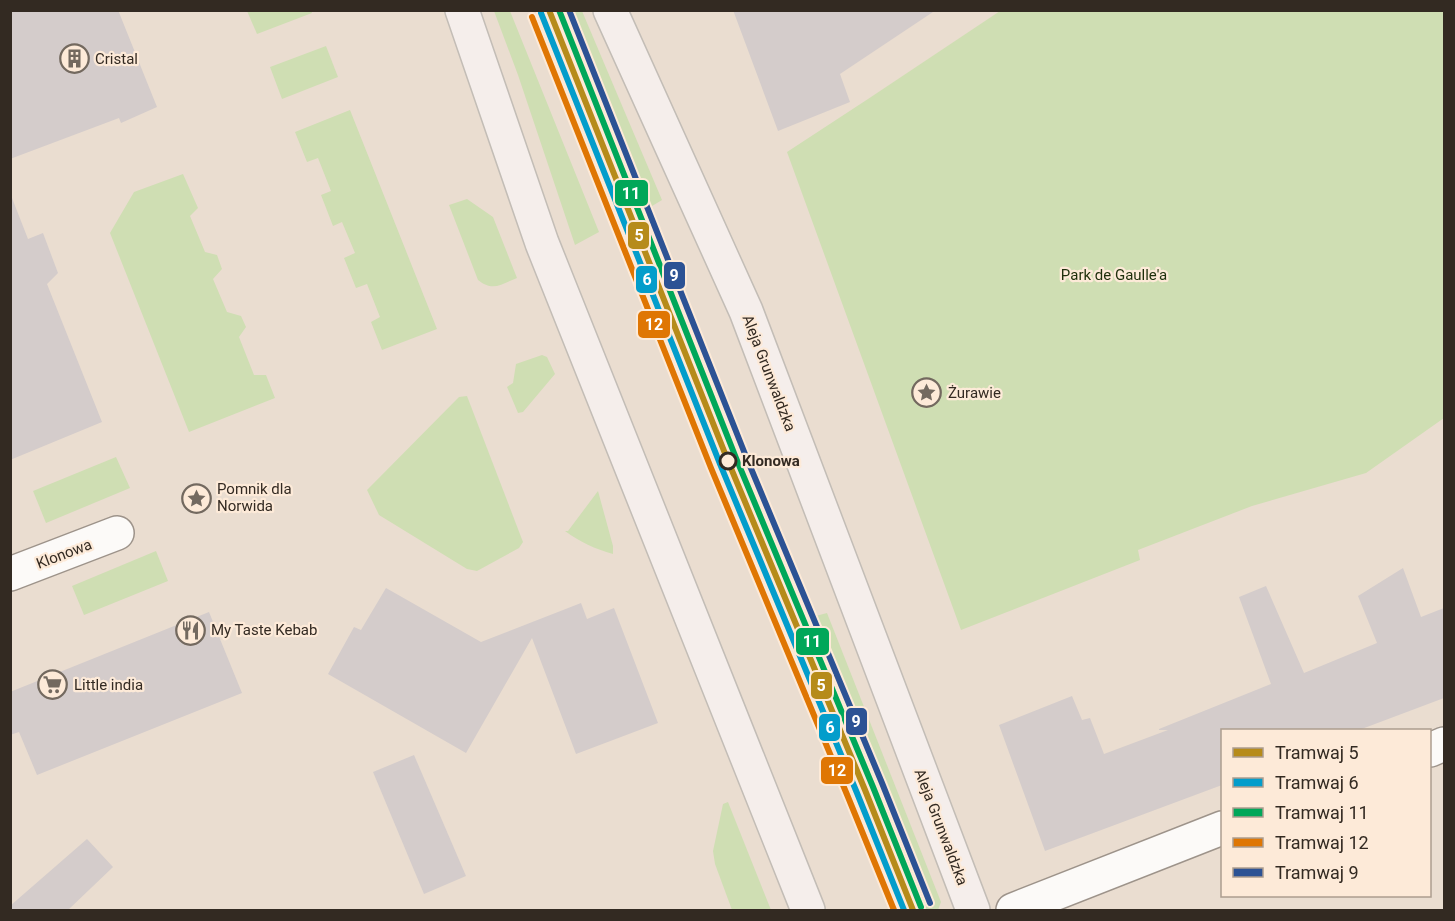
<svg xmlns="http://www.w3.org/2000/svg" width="1455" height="921" font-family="Roboto,sans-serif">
<rect width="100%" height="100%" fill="#eaddd0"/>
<g fill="#cfdeb3">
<polygon points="311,10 312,13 257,34 247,11"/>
<polygon points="494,11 510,11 599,232 575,245 518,75"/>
<polygon points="566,11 582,11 662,200 642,212"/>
<polygon points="1000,11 1444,11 1444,418 1366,473 1252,506 1138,550 1140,560 961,630 787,152 868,99"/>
<polygon points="326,46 338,77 282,99 270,67"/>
<polygon points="350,110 437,329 382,350 371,322 380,317 367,284 356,288 344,258 355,253 342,222 333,226 321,195 331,191 318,158 307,162 295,132"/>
<polygon points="183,174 198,208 190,216 205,252 217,255 222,269 213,279 227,312 241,316 246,327 239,337 254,375 266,375 275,398 189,432 110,233 134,192"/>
<path d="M467 199 493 217 517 278C501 284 493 292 478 280L449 205Z"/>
<polygon points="542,355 547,357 555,374 523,412 518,413 507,387 513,383 516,364"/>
<polygon points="467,396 523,542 519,548 477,571 467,569 379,515 367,490 459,397"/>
<polygon points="116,457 130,488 46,523 33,491"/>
<path d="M598 491 613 546V554C595 549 580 542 565 531H568Z"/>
<polygon points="156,551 168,581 84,615 72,586"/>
<polygon points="827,613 941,902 938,910 926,910 808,618"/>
<polygon points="728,802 771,910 732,910 715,864 713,851 723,804"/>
</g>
<g fill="#d4cccb">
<polygon points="10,10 118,10 157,107 121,123 119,118 10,159"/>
<polygon points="733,10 936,10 840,74 850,102 778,131"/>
<polygon points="12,198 28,239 43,233 58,273 47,284 102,422 10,460 10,199"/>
<polygon points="1403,568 1421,617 1444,608 1444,698 1359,730 1222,730 1222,785 1045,851 999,725 1072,696 1082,720 1090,718 1104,754 1168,730 1159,730 1159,729 1271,684 1239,597 1266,586 1304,673 1377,643 1358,596"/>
<polygon points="386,588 481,642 581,603 587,619 614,608 658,723 576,754 532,638 466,753 328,674 354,627 361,630"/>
<polygon points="209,612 242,693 37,775 19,732 10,735 10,692"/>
<polygon points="414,755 466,876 424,894 373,772"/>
<polygon points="87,839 113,867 68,910 10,910 10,906"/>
</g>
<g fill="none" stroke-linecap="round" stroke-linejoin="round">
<defs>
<g id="street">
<polyline points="10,574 117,533"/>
<polyline points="1430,750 1444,744"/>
<polyline points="1013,910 1222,828"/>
</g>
<g id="primary">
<polyline points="462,10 542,243 808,910"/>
<polyline points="610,10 746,311 973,910"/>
</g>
</defs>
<use href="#street" stroke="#9d938a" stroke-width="36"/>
<use href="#primary" stroke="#c3bdb6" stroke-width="36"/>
<use href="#street" stroke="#fcfaf8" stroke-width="33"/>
<use href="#primary" stroke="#f5eeeb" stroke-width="33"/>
<defs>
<polyline id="tram-1" points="549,10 728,461 865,790 913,910"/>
<polyline id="tram-2" points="541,13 720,464 857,793 904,910"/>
<polyline id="tram-3" points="559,10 736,458 873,787 921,907"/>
<polyline id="tram-4" points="532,17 711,468 848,797 894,910"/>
<polyline id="tram-5" points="569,10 745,454 882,783 930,903"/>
</defs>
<use href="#tram-1" stroke="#fdead8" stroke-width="10"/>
<use href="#tram-2" stroke="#fdead8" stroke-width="10"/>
<use href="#tram-3" stroke="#fdead8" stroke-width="10"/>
<use href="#tram-4" stroke="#fdead8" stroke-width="10"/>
<use href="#tram-5" stroke="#fdead8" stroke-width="10"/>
<use href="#tram-1" stroke="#b68b1a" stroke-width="6"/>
<use href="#tram-2" stroke="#039dcb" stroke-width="6"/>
<use href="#tram-3" stroke="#00a759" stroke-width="6"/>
<use href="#tram-4" stroke="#df7603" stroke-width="6"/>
<use href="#tram-5" stroke="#2c5294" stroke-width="6"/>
</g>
<defs>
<symbol id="building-ring" viewBox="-11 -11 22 22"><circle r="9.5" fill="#fdead8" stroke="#73695f" stroke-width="1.5"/><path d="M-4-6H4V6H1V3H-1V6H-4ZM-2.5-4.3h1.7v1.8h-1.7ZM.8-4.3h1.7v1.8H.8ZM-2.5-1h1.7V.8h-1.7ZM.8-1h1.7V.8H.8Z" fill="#73695f"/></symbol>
<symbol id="sight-ring" viewBox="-11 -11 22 22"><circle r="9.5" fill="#fdead8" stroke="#73695f" stroke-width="1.5"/><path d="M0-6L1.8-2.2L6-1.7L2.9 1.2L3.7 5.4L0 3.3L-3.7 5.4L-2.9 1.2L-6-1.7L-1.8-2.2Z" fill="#73695f"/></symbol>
<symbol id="restaurant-ring" viewBox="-11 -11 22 22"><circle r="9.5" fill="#fdead8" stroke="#73695f" stroke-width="1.5"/><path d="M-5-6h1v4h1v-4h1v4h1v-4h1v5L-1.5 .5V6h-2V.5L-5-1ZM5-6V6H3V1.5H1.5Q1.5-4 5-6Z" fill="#73695f"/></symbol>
<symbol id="supermarket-ring" viewBox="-11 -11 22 22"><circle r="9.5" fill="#fdead8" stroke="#73695f" stroke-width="1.5"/><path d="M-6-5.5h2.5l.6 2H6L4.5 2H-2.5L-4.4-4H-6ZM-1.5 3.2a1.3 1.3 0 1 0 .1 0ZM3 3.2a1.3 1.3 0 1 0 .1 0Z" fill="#73695f"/></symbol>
</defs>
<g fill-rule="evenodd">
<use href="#building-ring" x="58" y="42" width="33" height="33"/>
<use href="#sight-ring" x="910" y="376" width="33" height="33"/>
<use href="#sight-ring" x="180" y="482" width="33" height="33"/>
<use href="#restaurant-ring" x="174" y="614" width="33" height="33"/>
<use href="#supermarket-ring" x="36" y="668" width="33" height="33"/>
</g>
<circle fill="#fdead8" stroke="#332a22" stroke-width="3" cx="728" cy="461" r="8"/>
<g text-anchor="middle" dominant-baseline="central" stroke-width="4.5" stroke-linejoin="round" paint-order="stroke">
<g font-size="15" fill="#332a22" stroke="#fdead8" text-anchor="start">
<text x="95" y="59">Cristal</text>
<text x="948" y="393">Żurawie</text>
<text x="217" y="489">Pomnik dla<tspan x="217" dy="17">Norwida</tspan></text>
<text x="211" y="630">My Taste Kebab</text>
<text x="74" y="685">Little india</text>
</g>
<g font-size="15" fill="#1e2f0b" stroke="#fdead8">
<text x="1114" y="275">Park de Gaulle'a</text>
</g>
<g font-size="15" fill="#332a22" stroke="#fdead8">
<text transform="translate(769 373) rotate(69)">Aleja Grunwaldzka</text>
<text transform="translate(64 554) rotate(-21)">Klonowa</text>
<text transform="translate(941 827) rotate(69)">Aleja Grunwaldzka</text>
</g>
<g font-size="15" font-weight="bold" fill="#332a22" stroke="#fdead8" text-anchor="start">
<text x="742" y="461">Klonowa</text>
</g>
</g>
<g stroke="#fdead8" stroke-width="2">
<rect x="614" y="179" width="35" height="28" rx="6" fill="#00a759"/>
<rect x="627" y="221" width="23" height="29" rx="6" fill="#b68b1a"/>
<rect x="663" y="261" width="23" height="29" rx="6" fill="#2c5294"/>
<rect x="635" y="265" width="23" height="29" rx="6" fill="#039dcb"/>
<rect x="637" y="310" width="34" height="29" rx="6" fill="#df7603"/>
<rect x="795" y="627" width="35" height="29" rx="6" fill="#00a759"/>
<rect x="810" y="671" width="23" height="29" rx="6" fill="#b68b1a"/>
<rect x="845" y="707" width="23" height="29" rx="6" fill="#2c5294"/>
<rect x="818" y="713" width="23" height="29" rx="6" fill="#039dcb"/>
<rect x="820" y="756" width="34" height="29" rx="6" fill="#df7603"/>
</g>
<g font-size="16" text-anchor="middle" font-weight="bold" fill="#fff">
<text x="631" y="199">11</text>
<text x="639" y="241">5</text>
<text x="674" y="281">9</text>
<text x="647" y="285">6</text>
<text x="654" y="330">12</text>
<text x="812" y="647">11</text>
<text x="821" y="691">5</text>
<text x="856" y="727">9</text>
<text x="830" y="733">6</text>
<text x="837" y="776">12</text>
</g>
<rect width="1455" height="921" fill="none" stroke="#332a22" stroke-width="24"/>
<rect x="1221" y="729" width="210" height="168" fill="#fdead8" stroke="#ac9d8f" stroke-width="1.5"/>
<rect x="1233" y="748" width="30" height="9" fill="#b68b1a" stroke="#ac9d8f" stroke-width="1.5"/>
<text x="1275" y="759" font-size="18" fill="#332a22">Tramwaj 5</text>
<rect x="1233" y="778" width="30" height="9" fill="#039dcb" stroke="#ac9d8f" stroke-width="1.5"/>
<text x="1275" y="789" font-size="18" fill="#332a22">Tramwaj 6</text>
<rect x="1233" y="808" width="30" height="9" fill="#00a759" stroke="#ac9d8f" stroke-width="1.5"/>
<text x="1275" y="819" font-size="18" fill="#332a22">Tramwaj 11</text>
<rect x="1233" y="838" width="30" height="9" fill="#df7603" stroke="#ac9d8f" stroke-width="1.5"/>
<text x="1275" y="849" font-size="18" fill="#332a22">Tramwaj 12</text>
<rect x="1233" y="868" width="30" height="9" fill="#2c5294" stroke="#ac9d8f" stroke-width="1.5"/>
<text x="1275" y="879" font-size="18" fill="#332a22">Tramwaj 9</text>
</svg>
